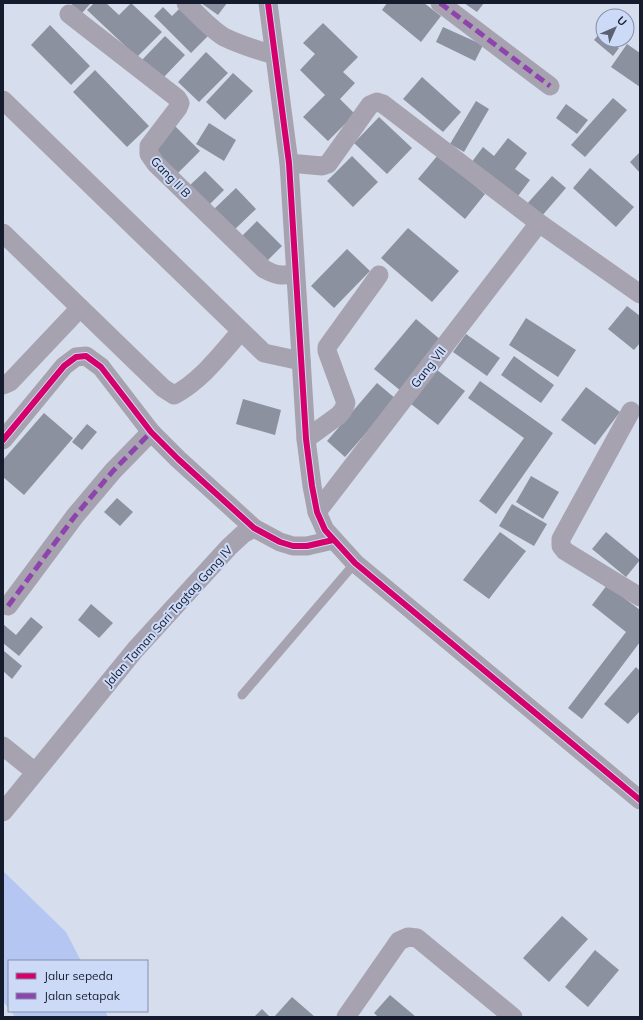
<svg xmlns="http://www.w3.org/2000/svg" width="643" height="1020" font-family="Mulish,sans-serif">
<rect width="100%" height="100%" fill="#d6deed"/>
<g fill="#b4c6f1">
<polygon points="3,871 66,932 81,961 9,961 9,1009 3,1001"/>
<polygon points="11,1011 105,1011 108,1017 15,1017"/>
</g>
<g fill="#8b919f">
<polygon points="70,3 91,3 82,13"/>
<polygon points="94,3 106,3 119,15 131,3 162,32 137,57 87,10"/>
<polygon points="201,3 227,3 218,15"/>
<polygon points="387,3 424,3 441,16 421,42 382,10"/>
<polygon points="464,3 484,3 477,12"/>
<polygon points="163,7 172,16 180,8 208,36 191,53 154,16"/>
<polygon points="323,23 358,57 343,72 355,83 340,99 355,114 328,141 303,117 325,95 300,70 315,54 303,43"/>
<polygon points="50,25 90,66 71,85 31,45"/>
<polygon points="443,27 483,45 475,61 436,42"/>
<polygon points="600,33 603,35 603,40 609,40 619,48 613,56 594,40"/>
<polygon points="165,36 185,55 162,79 142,60"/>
<polygon points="627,44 640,53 640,87 611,67"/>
<polygon points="206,52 228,73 199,102 178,82"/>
<polygon points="95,70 149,126 127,147 73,92"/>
<polygon points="233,73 253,91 225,120 206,102"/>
<polygon points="422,77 461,112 443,132 403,99"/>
<polygon points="613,98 627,110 585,157 571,145"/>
<polygon points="476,101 489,109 464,152 450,144"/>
<polygon points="566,104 588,120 577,134 556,118"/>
<polygon points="379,117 412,148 387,174 354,143"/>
<polygon points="209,123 236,140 224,161 196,144"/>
<polygon points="173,124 200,151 177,174 150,146"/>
<polygon points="508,138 527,153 515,169 530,180 518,196 471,163 483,147 494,156"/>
<polygon points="640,152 640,173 630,162"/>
<polygon points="438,155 485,194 465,219 418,179"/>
<polygon points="352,156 378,182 353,207 327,181"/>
<polygon points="590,168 634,207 616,227 573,188"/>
<polygon points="205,171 224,190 208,206 189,186"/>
<polygon points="552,176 566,188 541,217 526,205"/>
<polygon points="236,188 256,209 233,231 213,210"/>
<polygon points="257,221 282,246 265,263 240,238"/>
<polygon points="408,228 459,271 432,302 381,258"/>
<polygon points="347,249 370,271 334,308 311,286"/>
<polygon points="627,306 640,316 640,343 634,350 608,329"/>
<polygon points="526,318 576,350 558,377 509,345"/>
<polygon points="416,319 442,341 401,391 374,369"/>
<polygon points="466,334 500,358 487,376 453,352"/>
<polygon points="514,356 554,385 541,403 501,375"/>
<polygon points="437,370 465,391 438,425 411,404"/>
<polygon points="480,381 553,433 496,514 479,501 524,438 468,398"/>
<polygon points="377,383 396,399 345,457 327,441"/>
<polygon points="586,387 620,412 595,445 561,420"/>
<polygon points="243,399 281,410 275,435 236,424"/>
<polygon points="44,413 73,438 24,495 3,477 3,460"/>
<polygon points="87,424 97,432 82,450 72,442"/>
<polygon points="531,476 559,492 543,519 516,502"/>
<polygon points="117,498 133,512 120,526 104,512"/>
<polygon points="512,504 547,524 534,546 499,526"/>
<polygon points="500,532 526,551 489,599 463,580"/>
<polygon points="606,532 640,560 626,577 592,549"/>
<polygon points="607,585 640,610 640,642 582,719 568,708 626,632 592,605"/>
<polygon points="91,604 113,623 99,638 78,620"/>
<polygon points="31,617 43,627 19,656 3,643 3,624 16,635"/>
<polygon points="4,651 22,666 12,679 3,671"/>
<polygon points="636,667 640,671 640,711 628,724 604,704"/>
<polygon points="562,916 588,939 549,982 523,958"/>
<polygon points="595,950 619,970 588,1007 565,987"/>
<polygon points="390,995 416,1017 378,1017 374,1013"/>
<polygon points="292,997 315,1017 274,1017"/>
<polygon points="262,1009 270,1017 254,1017"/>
</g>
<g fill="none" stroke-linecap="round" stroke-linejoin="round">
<polyline stroke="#a7a2b0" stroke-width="9" points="242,695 355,563"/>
<g stroke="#a7a2b0" stroke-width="19">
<path d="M186 3C196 13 212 30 224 37 240 45 257 50 274 55"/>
<polyline points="268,3 289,163 306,439 312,486 317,512 325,530 355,563 640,800"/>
<polyline points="440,3 550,86"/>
<path d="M69 14 177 98 180 103 178 108 149 146V154L156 164 264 269C275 275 283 277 295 273"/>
<polyline points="3,100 264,353 301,361"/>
<polyline points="289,163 322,166 328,164 370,105 377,102 383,104 539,223 640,294"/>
<path d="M3 233 163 388 174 395C201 381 221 354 241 331"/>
<polyline points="3,385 10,382 80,308"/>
<polyline points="631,411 561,539 561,546 565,551 640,597"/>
<polyline points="306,439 339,415 343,410 346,403 327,351 327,347 379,275"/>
<polyline points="3,440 64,366 76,357 86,356 101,367 151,432 178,459 254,528 280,542 293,546 307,546 333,540"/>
<polyline points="317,512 539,223"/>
<polyline points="8,606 75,516 113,471 151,432"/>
<polyline points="3,746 35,772"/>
<polyline points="3,812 135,650 229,547 243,534 254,528"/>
<polyline points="346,1017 399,941 408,937 417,938 513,1017"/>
</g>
<g stroke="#8e44ad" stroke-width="5" stroke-dasharray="10 5" stroke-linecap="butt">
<polyline points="440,3 550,86"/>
<polyline points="8,606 75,516 113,471 151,432"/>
</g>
<defs>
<g id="cycleway">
<polyline points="268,3 289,163 306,439 312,486 317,512 325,530 355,563 640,800"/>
<polyline points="3,440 64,366 76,357 86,356 101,367 151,432 178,459 254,528 280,542 293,546 307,546 333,540"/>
</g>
</defs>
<use href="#cycleway" stroke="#ccdaf7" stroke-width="8"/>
<use href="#cycleway" stroke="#d6006c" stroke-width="6"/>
</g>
<g text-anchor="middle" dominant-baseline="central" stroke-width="4" stroke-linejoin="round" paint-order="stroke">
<g font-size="12" fill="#151c2e" stroke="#ccdaf7">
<text transform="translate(171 177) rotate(46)">Gang II B</text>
<text transform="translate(428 367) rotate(-52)">Gang VII</text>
<text transform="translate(168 616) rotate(-48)">Jalan Taman Sari Tagtag Gang IV</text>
</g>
</g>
<rect width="643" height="1020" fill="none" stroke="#151c2e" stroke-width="8"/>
<rect x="8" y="960" width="140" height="52" fill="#ccdaf7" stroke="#838ea7"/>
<rect x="16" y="973" width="20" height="6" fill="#d6006c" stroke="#838ea7"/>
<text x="44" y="980" font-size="12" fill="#151c2e">Jalur sepeda</text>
<rect x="16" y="993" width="20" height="6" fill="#8e44ad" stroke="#838ea7"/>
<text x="44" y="1000" font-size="12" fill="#151c2e">Jalan setapak</text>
<g transform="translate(615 28) rotate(45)"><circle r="19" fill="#ccdaf7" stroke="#838ea7"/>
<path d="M0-3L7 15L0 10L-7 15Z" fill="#596071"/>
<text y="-6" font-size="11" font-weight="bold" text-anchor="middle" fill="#151c2e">U</text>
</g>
</svg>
